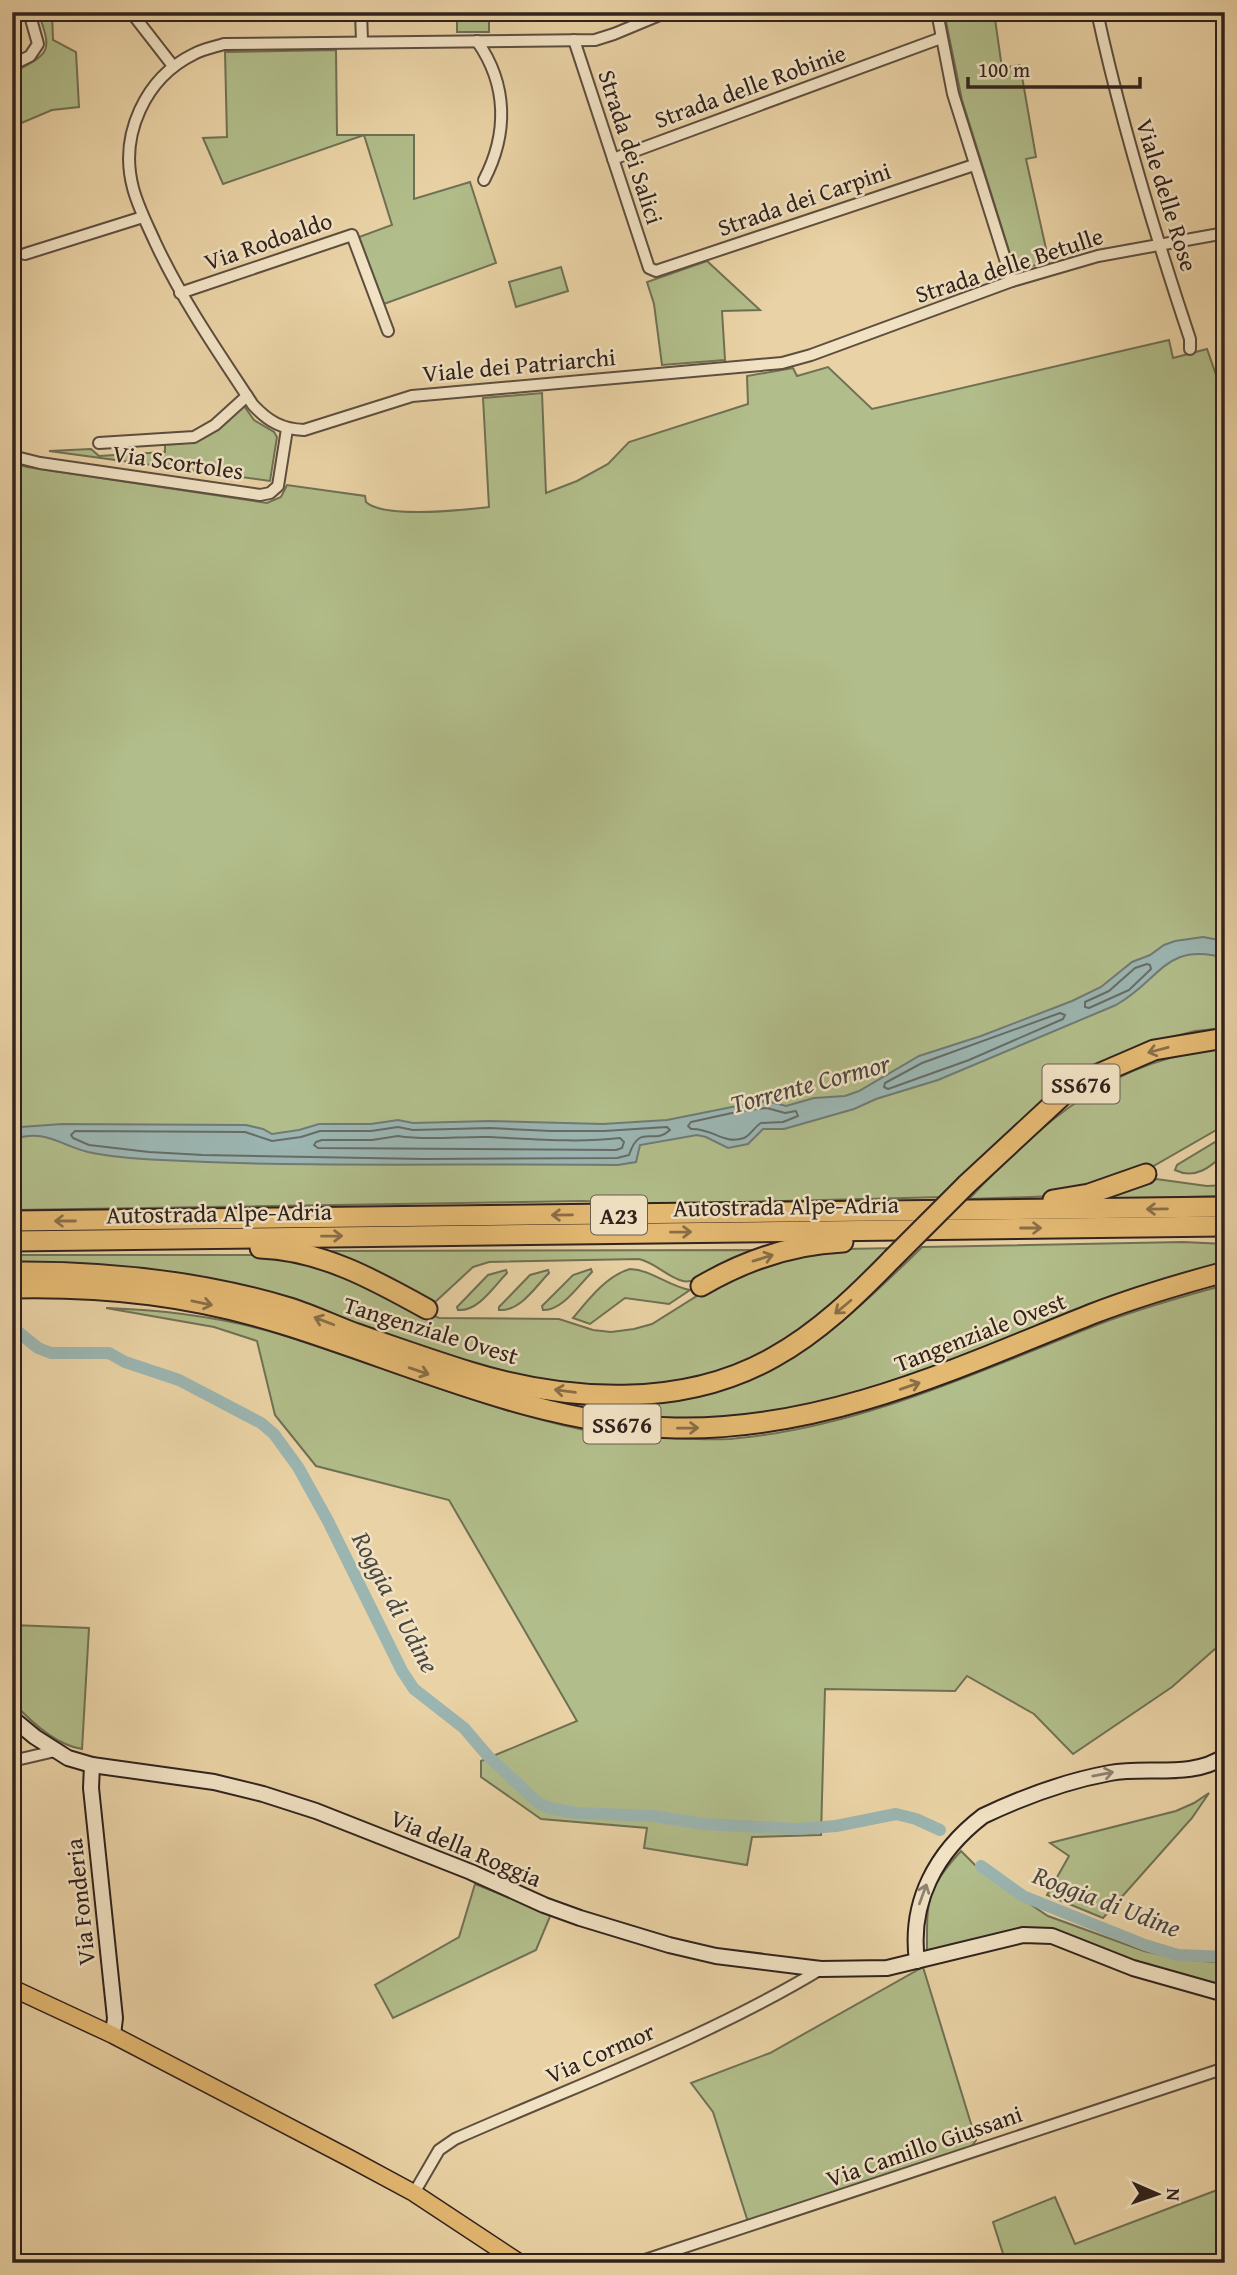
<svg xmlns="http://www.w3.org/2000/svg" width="1237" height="2275" font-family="'Gentium Book Plus',serif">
<rect width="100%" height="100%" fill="#e9d2a5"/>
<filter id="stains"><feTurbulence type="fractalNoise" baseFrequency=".00286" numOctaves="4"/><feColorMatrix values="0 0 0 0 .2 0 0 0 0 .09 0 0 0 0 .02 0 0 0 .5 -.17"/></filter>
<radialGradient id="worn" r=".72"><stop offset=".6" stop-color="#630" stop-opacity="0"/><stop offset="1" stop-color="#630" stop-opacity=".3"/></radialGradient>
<g fill="#b1bd8a" stroke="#707054" stroke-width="2">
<path d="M38 12H52L53 40 76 52 79 107 52 110 12 127V73C50 53 53 53 38 12Z"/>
<rect x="457" y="12" width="32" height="20"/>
<polygon points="944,12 994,12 1002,68 1020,65 1036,157 1026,159 1049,262 1015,270 962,100"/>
<polygon points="336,50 337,135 414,135 414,199 470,182 496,263 384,304 359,237 392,225 364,135 223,184 203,138 227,137 225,52"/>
<polygon points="707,261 760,310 722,311 725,360 662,365 654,304 647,282"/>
<polygon points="561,267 568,291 516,307 509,282"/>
<path d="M1169 340 1173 358 1207 349 1221 389 1225 388V1028L1195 1031 1150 1043 1093 1069 945 1197 664 1204 582 1201 12 1210V463L27 467 267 503 281 497 287 485 365 496 366 502C384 519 462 510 489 507L483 398 542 393 546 493 577 481 608 464 629 442 748 404 747 376 793 368 797 376 828 367 872 409Z"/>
<path d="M244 406 254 420 274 432 277 437 270 481 49 451 91 449 99 456 165 452V444C200 446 219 428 244 406Z"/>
<path d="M1225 1048V1125L1143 1172 1057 1196 969 1199C1043 1121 1113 1058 1225 1048Z"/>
<path d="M1225 1136V1153C1211 1167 1195 1180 1175 1170L1177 1165Z"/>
<polygon points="1156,1179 1207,1186 1225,1185 1225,1196 1106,1199 1143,1182"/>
<path d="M1183 1242 1225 1244V1268C1105 1310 986 1359 864 1391 836 1399 806 1410 777 1414 689 1424 616 1417 530 1398L533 1393 738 1384C812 1356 866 1302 922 1247Z"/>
<polygon points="896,1248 811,1328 717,1375 653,1386 553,1384 12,1269 12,1255 268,1255 314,1262 439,1318 559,1319 593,1330 611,1332 634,1329 652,1324 724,1279 766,1263 844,1249"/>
<path d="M771 1250C754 1257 698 1285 683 1281 667 1277 656 1263 639 1259L489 1262 473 1267 433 1304 326 1251Z"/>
<path d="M591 1269 592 1272C579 1285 562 1311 543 1310L542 1306 573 1275Z"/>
<path d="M630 1269C652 1270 668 1286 690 1290L669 1304 625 1298 590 1324 573 1318C588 1300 606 1276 630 1269Z"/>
<path d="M506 1270 507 1273C494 1286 478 1312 458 1310L457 1307 488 1275Z"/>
<path d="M548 1270 549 1273C536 1286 520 1312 499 1310V1307L530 1275Z"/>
<path d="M1225 1285V1640L1172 1687 1073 1754 1034 1714 967 1676 955 1691 825 1689 821 1835 752 1837 747 1865 644 1848 647 1828 541 1819 481 1777V1761L577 1721 449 1500 316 1466 275 1415 257 1341 214 1327 106 1308C164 1310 223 1317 279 1334 390 1368 498 1416 614 1436 632 1439 653 1438 672 1438 691 1439 711 1440 730 1439 861 1428 981 1370 1102 1323 1142 1308 1184 1296 1225 1285Z"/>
<path d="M12 1625 89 1628 82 1749C56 1745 29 1720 12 1701Z"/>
<polygon points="1209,1793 1192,1818 1103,1918 1047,1895 1069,1856 1050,1843 1176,1811 1194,1803"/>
<path d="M961 1851 982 1872 1048 1916 1144 1951 1181 1959 1225 1963V1988L1153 1968 1067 1936 927 1952C927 1901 925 1890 961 1851Z"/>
<polygon points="475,1884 551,1914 536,1950 393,2018 375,1985 459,1937"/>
<polygon points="923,1967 976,2140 970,2149 748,2222 713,2112 691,2083 770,2053"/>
<polygon points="1225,2187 1225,2263 1006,2263 993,2222 1055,2197 1075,2244"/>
</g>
<path fill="#9bb5b1" stroke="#707a76" stroke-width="2" d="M1203 937 1225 941V958C1165 941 1161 980 1116 1005L938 1080 876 1099 854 1109 784 1129H763L748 1144 728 1148 706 1137 697 1135 640 1145 636 1162 618 1165C466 1163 314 1168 162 1160 138 1159 111 1157 88 1152 59 1145 45 1128 12 1140V1131L21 1127 62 1124 246 1125 263 1129 272 1134 299 1130 319 1124H371L398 1120 413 1123 490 1121 603 1124 667 1120 757 1102 767 1101 786 1106 814 1098 845 1096 859 1091 919 1056 981 1036 1072 1001 1101 987 1132 962 1150 955 1164 945 1175 941Z"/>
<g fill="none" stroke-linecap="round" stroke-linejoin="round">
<g stroke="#666c67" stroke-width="2">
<polygon points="1147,964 1150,965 1151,969 1129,990 1089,1008 1085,1007 1085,1002 1109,991 1135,968"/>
<polygon points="1060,1013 1065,1015 1063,1019 969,1060 888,1089 884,1087 885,1083 922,1063"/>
<path d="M767 1108 785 1113 796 1111 798 1116 783 1122 761 1123C754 1127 751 1135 744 1138 723 1145 713 1128 691 1129L688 1126 691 1122 741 1111Z"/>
<path d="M398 1127 413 1130 490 1128 551 1131H604L667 1127 670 1130C653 1146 640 1122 629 1155L617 1158 424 1159 203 1155 149 1152 89 1145 73 1138 71 1135 75 1131 245 1132 272 1141 301 1137 320 1131H371Z"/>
<path d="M398 1136C428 1141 460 1136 490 1137 533 1139 577 1143 620 1138L624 1142 622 1148 616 1150 318 1148 314 1145 316 1142 322 1140H372Z"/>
</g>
<g stroke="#9bb5b1" stroke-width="12">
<polyline points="12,1327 38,1348 51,1353 109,1353 125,1362 179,1380 261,1423 274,1434 298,1467 328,1521 402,1671 414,1689 464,1728 488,1756 537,1802 549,1808 577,1813 653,1816 703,1824 798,1829 836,1826 896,1814 916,1819 940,1830"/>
<polyline points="981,1866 1023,1896 1145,1945 1178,1955 1225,1957"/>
</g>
<defs>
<g id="street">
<polyline points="131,12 173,66"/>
<polyline points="361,12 362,41"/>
<path d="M667 12 614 34 595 40 224 44C214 47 203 49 194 54 145 78 119 135 133 188 138 207 147 224 155 242 182 300 218 352 253 405 269 422 282 429 304 430L412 396 782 363 811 355 1012 281 1098 256 1225 233"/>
<polyline points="937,12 953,94 1012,281"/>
<path d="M1097 12C1121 123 1154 231 1190 339V349"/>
<polyline points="574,40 649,268 656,271 974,165"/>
<path d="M477 41C508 85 508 134 484 180"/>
<polyline points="12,65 30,56 38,44 29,12"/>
<polyline points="613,159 941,38"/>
<polyline points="25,254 143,217"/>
<polyline points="180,293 352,235 388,331"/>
<polyline points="99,443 194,437 215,425 247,396"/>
<polyline points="12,456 40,463 260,495 270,493 278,486 287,429"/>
<polyline points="12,1761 55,1751"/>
<path d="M414 2193 439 2150 455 2139C577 2085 707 2038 821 1969"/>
<polyline points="636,2263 1225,2068"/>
</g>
<g id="secondary">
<polyline points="12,1718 35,1737 68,1758 92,1765 214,1782 263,1794 316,1811 471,1872 544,1905 580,1918 669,1945 716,1956 821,1969 887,1968 1023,1935 1052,1936 1133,1968 1225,1994"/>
<polyline points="92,1765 91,1788 115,2018 113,2035"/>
<path d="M917 1961C909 1902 936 1852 983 1816 1023 1797 1066 1781 1110 1773 1147 1766 1192 1779 1225 1756"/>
</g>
<polyline id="primary" points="12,1988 113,2035 349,2158 414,2193 520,2263"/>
<g id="highway">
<polyline points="967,1184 1063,1095 1096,1075 1154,1050 1225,1038"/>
<polyline points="1053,1200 1089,1194 1146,1174"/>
<polyline points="12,1221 1225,1207"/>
<polyline points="12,1241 1225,1226"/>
<path d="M260 1248C321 1250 375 1280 427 1309"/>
<path d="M12 1272C106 1271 200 1281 290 1308 312 1315 333 1325 354 1333 392 1346 431 1360 470 1372 567 1402 683 1409 774 1357 819 1332 856 1296 892 1259"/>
<path d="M701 1286C744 1261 793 1244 843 1242"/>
<path d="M12 1288C107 1286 195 1296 286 1325 414 1365 539 1425 675 1428 824 1431 957 1368 1092 1314 1136 1297 1180 1284 1225 1272"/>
</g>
</defs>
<use href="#street" stroke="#5e4e3f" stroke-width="14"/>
<use href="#secondary" stroke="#30221d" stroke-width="18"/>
<use href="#primary" stroke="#30221d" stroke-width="19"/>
<use href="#highway" stroke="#30221d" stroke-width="23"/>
<use href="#street" stroke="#f1e2c4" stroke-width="10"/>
<use href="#secondary" stroke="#f1e2c4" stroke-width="14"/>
<use href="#primary" stroke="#e4b972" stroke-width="16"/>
<use href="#highway" stroke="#e4b972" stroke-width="19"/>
<defs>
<polyline id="highway-bridge" points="892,1259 967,1184"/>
</defs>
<use href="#highway-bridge" stroke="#30221d" stroke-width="23" stroke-linecap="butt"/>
<use href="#highway-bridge" stroke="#e4b972" stroke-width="19"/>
</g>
<defs><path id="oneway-shaft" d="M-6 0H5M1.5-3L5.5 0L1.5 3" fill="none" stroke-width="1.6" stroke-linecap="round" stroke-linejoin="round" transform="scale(1.75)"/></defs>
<g stroke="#8a6e48">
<use href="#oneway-shaft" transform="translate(1158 1050) rotate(165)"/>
<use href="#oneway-shaft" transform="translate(1157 1209) rotate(179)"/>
<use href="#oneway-shaft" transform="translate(562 1215) rotate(179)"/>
<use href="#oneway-shaft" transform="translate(65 1221) rotate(180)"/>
<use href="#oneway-shaft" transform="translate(1031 1228)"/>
<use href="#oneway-shaft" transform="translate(681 1232) rotate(-1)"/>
<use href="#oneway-shaft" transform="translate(332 1236) rotate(-1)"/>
<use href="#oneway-shaft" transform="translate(763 1258) rotate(-17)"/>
<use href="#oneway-shaft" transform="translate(202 1303) rotate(12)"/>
<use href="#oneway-shaft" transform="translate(843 1307) rotate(140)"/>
<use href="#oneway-shaft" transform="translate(324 1321) rotate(-159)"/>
<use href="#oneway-shaft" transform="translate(419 1371) rotate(19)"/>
<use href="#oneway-shaft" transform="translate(910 1386) rotate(-19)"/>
<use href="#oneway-shaft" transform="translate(565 1391) rotate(-172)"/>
<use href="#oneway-shaft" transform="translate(688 1428) rotate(-1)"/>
</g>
<g stroke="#908270">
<use href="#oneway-shaft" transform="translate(1103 1774) rotate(-11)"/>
<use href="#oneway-shaft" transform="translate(923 1894) rotate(-70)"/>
</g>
<g text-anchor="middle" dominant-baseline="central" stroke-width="5" stroke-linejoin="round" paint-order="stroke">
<g fill="#f1e2c4" stroke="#6a5c4f" stroke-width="2">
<rect x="1042.5" y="1064.5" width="77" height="39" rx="5"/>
<rect x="591" y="1195.5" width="56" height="39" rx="5"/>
<rect x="583.5" y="1404.5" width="77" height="39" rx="5"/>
</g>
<g font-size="23" font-weight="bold" fill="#30221d">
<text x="1081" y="1084">SS676</text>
<text x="619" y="1215">A23</text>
<text x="622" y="1424">SS676</text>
</g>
<g font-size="24" fill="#30221d" stroke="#f1e2c4">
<text transform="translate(750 86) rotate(-20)">Strada delle Robinie</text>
<text transform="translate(631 147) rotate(72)">Strada dei Salici</text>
<text transform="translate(1167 195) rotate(73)">Viale delle Rose</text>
<text transform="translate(804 199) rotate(-19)">Strada dei Carpini</text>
<text transform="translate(268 241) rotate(-19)">Via Rodoaldo</text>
<text transform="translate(1009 265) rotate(-18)">Strada delle Betulle</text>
<text transform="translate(519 365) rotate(-5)">Viale dei Patriarchi</text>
<text transform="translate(178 462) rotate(8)">Via Scortoles</text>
<text transform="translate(786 1206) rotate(-1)">Autostrada Alpe-Adria</text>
<text transform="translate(219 1213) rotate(-1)">Autostrada Alpe-Adria</text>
<text transform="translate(431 1330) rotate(17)">Tangenziale Ovest</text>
<text transform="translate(980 1332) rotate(-21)">Tangenziale Ovest</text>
<text transform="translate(466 1848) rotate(23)">Via della Roggia</text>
<text transform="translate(80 1902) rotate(-96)">Via Fonderia</text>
<text transform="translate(600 2053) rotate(-24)">Via Cormor</text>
<text transform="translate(924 2146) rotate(-19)">Via Camillo Giussani</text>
</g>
<g font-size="26" font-style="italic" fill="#4b4742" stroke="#f1e2c4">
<text transform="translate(810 1083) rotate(-15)">Torrente Cormor</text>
<text transform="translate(396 1602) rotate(62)">Roggia di Udine</text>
<text transform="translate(1107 1901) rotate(21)">Roggia di Udine</text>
</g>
</g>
<rect width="1237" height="2275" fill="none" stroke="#e9d2a5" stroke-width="42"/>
<rect x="14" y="14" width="1209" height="2247" fill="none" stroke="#30221d" stroke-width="3.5"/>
<rect x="21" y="21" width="1195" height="2233" fill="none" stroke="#30221d" stroke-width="2"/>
<g transform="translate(1157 2194) rotate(92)" stroke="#f1e2c4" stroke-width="5" paint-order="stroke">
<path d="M0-5L12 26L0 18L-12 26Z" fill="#30221d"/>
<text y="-10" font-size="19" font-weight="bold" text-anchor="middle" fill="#30221d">N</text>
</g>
<path d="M968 77v10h172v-10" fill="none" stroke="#30221d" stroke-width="3.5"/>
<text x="978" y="77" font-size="21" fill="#30221d" stroke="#f1e2c4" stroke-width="5" paint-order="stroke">100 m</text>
<rect width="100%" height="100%" filter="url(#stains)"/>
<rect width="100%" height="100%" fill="url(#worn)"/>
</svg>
